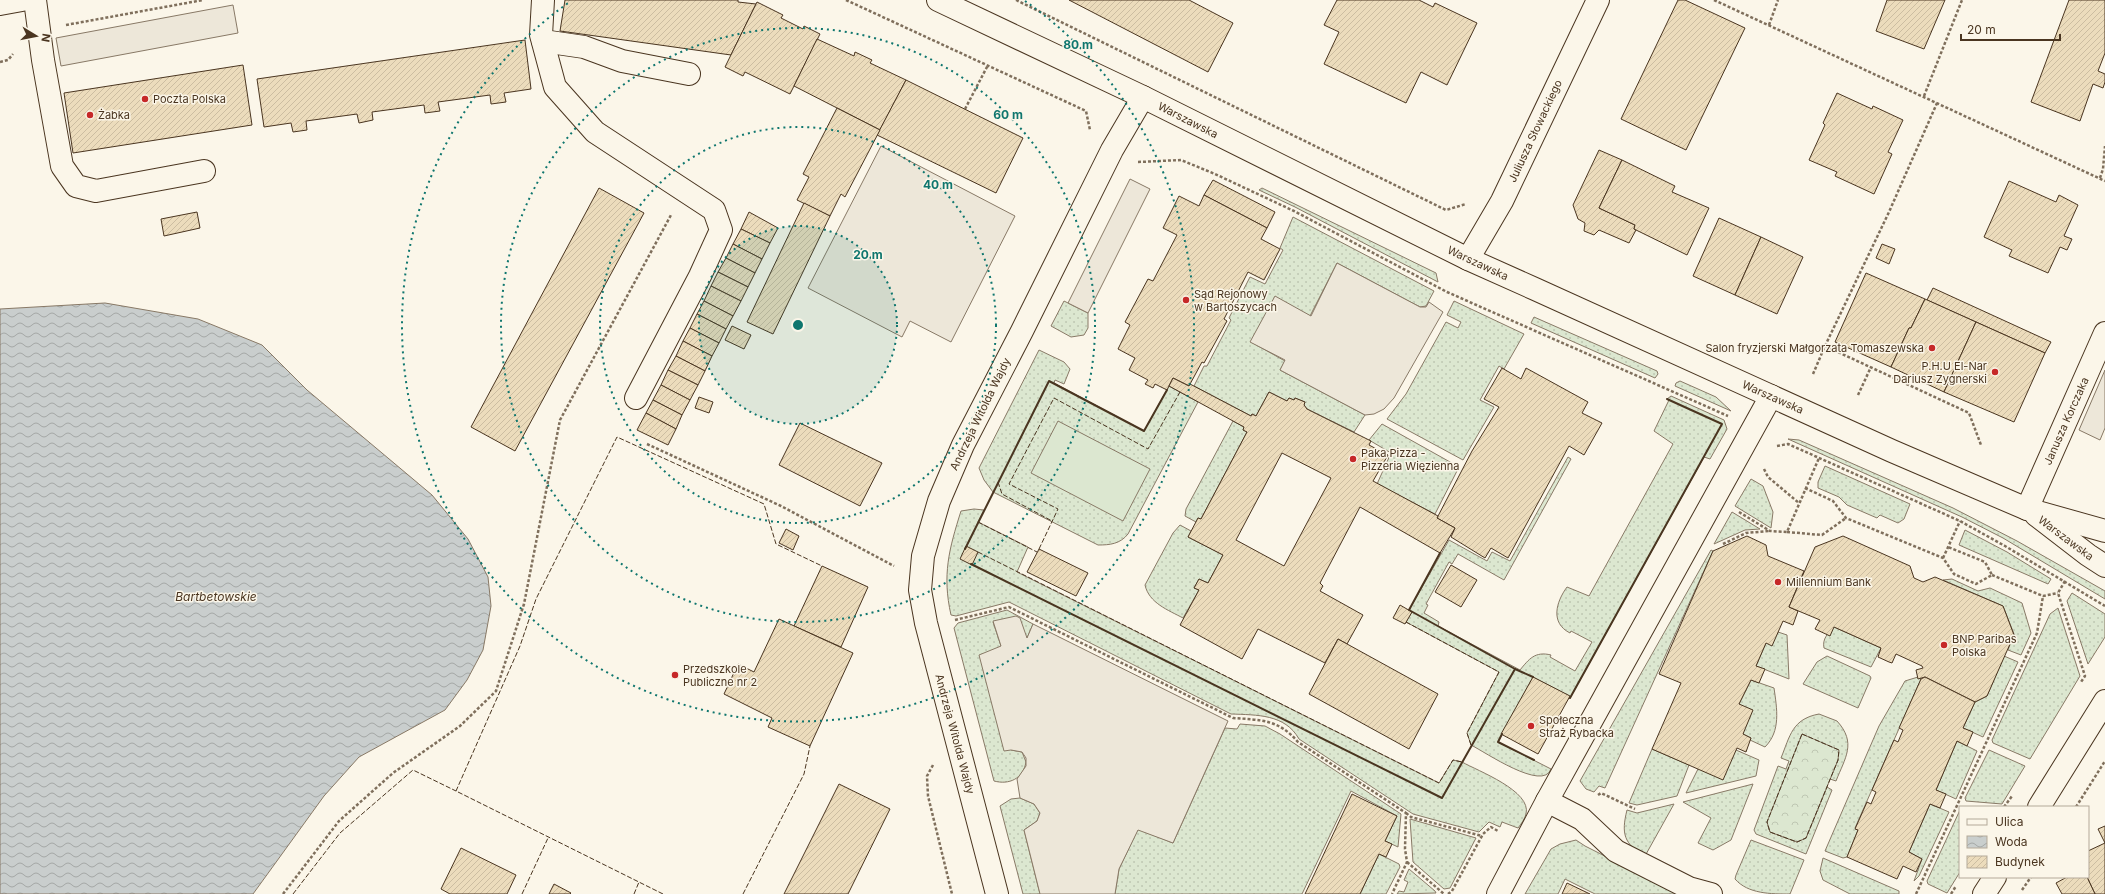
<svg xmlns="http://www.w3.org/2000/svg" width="2105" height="894" font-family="Inter,sans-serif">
<defs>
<pattern id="grass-dots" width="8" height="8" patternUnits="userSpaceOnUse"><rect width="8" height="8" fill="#dce7d0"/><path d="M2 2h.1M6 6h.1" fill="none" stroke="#bec7b2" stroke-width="1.8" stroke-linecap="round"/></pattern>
<pattern id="forest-crowns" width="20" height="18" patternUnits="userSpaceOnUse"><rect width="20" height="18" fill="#dce7d0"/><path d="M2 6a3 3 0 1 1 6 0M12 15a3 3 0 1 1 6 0" fill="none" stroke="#bec7b2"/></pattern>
<pattern id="water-waves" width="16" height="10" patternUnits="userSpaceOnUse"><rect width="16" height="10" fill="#c9cecd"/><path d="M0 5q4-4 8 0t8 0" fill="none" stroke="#a5a8a6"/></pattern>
<pattern id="building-hatch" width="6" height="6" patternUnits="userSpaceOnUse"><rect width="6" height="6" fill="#ecdcbc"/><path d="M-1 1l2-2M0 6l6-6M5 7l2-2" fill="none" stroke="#ccbda1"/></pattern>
</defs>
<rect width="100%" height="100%" fill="#fbf6e9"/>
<g fill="url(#grass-dots)" stroke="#887966">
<polygon points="1262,188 1436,273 1438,282 1295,207 1259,190"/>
<polygon points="1293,217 1434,291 1426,306 1420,307 1337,263 1310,316 1275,297 1251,342 1285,361 1280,370 1365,415 1354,432 1307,409 1304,405 1305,402 1295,398 1294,400 1289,398 1287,401 1269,392 1256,416 1252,414 1251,416 1194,386 1204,366 1207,366 1231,320 1229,318 1250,277 1265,284 1283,250 1280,248"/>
<polygon points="1064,301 1088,313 1088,328 1084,335 1071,337 1051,326"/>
<polygon points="1454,301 1524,334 1504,369 1499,366 1480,400 1494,407 1463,460 1387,419 1406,394 1446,322 1458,328 1461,322 1447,315"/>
<polygon points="1534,317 1657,371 1658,374 1655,378 1531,323"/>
<path d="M1039 350 1064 362 1070 369 1064 384 1055 380 1054 383 1144 431 1169 386 1198 402 1128 534C1120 544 1110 545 1098 545L993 492 984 480 979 468Z"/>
<polygon points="1680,381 1716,397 1731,411 1675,386 1676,383"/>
<path d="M1671 396 1724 420 1727 429 1710 459 1704 457 1570 698 1568 699 1569 696 1533 677 1498 742 1551 769C1543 792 1485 752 1471 745L1467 733 1499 672 1406 622 1412 612 1409 610 1449 540 1487 561 1492 552 1510 561 1568 457 1571 459 1504 580 1458 554 1452 564 1449 562 1426 604 1428 605 1424 613 1439 622 1438 626 1520 670C1529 659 1535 651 1551 655L1550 657 1575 671 1592 642 1571 631 1570 633C1550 623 1556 602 1567 587L1589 596 1673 444 1654 431 1669 400 1667 399Z"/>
<polygon points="1233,421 1244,427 1243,430 1247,432 1201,519 1198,518 1196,522 1185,516 1186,509"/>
<polygon points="1382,424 1459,467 1435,514 1377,484 1391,453 1369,440"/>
<polygon points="1788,439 1799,440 1953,508 2017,541 2105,591 2105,599 2003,538 1962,517"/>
<polygon points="1825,466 1910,504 1904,519 1898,523 1880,515 1877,518 1847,505 1839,497 1818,488 1818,482"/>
<polygon points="1751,479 1763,486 1773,512 1771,528 1735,506"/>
<path d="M974 509 984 510 978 522 1028 547 1017 572 1439 783 1453 760 1462 762C1478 771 1532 791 1526 814 1525 819 1521 824 1518 828L1502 822 1500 827 1489 822 1479 832 1413 814 1299 739C1285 714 1257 715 1231 714L1009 602 956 616 951 615C942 575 949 549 961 511Z"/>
<polygon points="1732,512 1760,529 1745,530 1714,544"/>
<path d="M1180 525 1191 531 1188 537 1223 555 1208 583 1199 579 1194 588 1199 590 1183 618C1168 610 1149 603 1145 585L1173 533Z"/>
<polygon points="1965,530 2007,552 2051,579 2048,584 1959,545"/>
<polygon points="1711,550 1713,551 1605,788 1599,786 1594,792 1586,789 1580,781"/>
<polygon points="1952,579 1978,591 1990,588 2022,603 2031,633 2021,655 2008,650 2014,634 2003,606 1943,580"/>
<polygon points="2072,593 2105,614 2105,637 2088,664 2067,601"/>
<polygon points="2058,608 2080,676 2030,759 1993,743 1992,740 2050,614"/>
<path d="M1007 610 1033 624 1027 638 993 622 1001 646 1011 750 1022 752 1026 762C1023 779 1009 785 994 781L954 628 958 623Z"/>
<path d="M1834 627 1881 648 1871 667 1824 648C1822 639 1828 633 1834 627Z"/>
<polygon points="1778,632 1787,635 1789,679 1756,666 1766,643"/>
<polygon points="1827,656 1870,676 1871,678 1858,708 1803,684 1817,662"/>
<polygon points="2004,656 2018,662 1983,737 1963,728 1975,702 1987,696"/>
<polygon points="1918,677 1921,679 1855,828 1858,830 1847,857 1843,858 1825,851 1879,726 1905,681"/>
<path d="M1751 680 1774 688C1777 709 1781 731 1765 747L1750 740 1751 738 1743 734 1739 704Z"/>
<path d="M1819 714 1837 721C1857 743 1845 758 1836 781L1830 779 1838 760 1767 822 1770 832 1797 842 1806 838 1827 787 1832 790 1806 854 1756 834 1754 830 1778 766 1786 769 1789 761 1781 758C1790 736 1792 719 1819 714Z"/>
<polygon points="1240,724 1265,726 1280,734 1401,814 1398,847 1385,841 1397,816 1351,791 1302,894 1115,894 1119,869 1138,829 1173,843 1225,728 1237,729"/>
<polygon points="1957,741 1977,751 1956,799 1936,790"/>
<polygon points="1652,749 1689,765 1677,796 1637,805 1629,803"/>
<polygon points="1736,750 1759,760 1756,776 1686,793 1698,769"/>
<polygon points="1989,750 2025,766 2002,804 1966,801 1965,798"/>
<polygon points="1753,784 1731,840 1713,850 1698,843 1711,818 1683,802"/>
<polygon points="1020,798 1034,804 1040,813 1037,821 1024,830 1040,894 1023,894 1000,806 1011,799"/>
<path d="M1674 804 1645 856C1624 844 1621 834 1627 810L1637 813Z"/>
<polygon points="1930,804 1949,812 1919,876 1914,881 1922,859 1909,852"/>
<polygon points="1960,810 1960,872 1947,893 1928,884 1927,881"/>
<polygon points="1410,819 1476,838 1450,888 1444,889 1413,862"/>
<polygon points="1576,840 1585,846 1680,894 1595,894 1565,879 1558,894 1525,894 1551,849 1560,844"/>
<path d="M1751 840 1804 860 1790 894C1771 894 1748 894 1735 879L1736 875Z"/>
<polygon points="1379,854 1399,864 1400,867 1386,894 1360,894"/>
<polygon points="1823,858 1899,891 1899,894 1850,894 1823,880 1820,871"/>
<polygon points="1409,869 1435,891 1436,893 1397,894 1399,891 1404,892 1408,882 1404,880"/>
</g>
<polygon fill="url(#forest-crowns)" stroke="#887966" points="1802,734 1839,750 1838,760 1806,838 1797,842 1770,832 1767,822"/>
<polygon fill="#dce7d0" stroke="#887966" points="1058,421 1150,469 1123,521 1031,473"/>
<g fill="#ede7d9" stroke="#887966">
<polygon points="233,5 238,33 61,66 56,38"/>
<polygon points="881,146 1015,216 951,342 910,321 902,337 808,288"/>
<polygon points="1130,179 1150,189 1088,313 1068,303"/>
<polygon points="1337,263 1420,307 1426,307 1429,302 1443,312 1394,398 1384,409 1374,414 1365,415 1280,370 1285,360 1250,342 1275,296 1311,316"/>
<polygon points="2105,370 2105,428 2100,440 2079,430"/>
<polygon points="1016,616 1020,618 1027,638 1033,624 1228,721 1173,843 1138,830 1119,869 1115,894 1040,894 1024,830 1037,821 1040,813 1034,804 1020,798 1017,779 1026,766 1026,758 1022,752 1011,750 1004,751 979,655 1001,646 993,621"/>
</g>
<polygon fill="url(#water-waves)" stroke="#887966" points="105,303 198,319 262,345 307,390 432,495 468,539 488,577 491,606 483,650 467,680 445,710 359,757 324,796 253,894 0,894 0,309"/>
<g fill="url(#building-hatch)" stroke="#4a3520" fill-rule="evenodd">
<polygon points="565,0 738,0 738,2 756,4 731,55 560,31"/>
<polygon points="1069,0 1189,0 1233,23 1208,72"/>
<polygon points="1337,0 1419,0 1433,7 1435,3 1477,23 1447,85 1421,72 1406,103 1324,64 1339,32 1324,25"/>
<polygon points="1678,0 1685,0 1745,28 1686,150 1621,119"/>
<polygon points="1887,0 1945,0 1924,49 1876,31"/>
<polygon points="2069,0 2105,0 2105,53 2098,71 2105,74 2105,82 2103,88 2093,84 2080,121 2031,102"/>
<polygon points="757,2 783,15 781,18 803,29 804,26 820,34 790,94 745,72 743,76 725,67"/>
<polygon points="817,39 854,56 855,52 872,60 870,63 906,80 880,130 794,86"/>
<polygon points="525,40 531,89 504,93 506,102 491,104 490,95 438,102 440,111 425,113 424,105 372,112 373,120 359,123 357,114 306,121 307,130 293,132 291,123 264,127 257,79"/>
<polygon points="243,65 252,125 73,153 64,93"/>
<polygon points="906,80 1023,138 996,193 877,135"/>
<polygon points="1837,93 1872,109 1873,106 1903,120 1888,152 1892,154 1874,194 1835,176 1837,172 1809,160 1825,125 1823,123"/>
<polygon points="837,108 880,130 845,197 841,194 830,216 797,200 809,177 803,174"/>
<polygon points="1599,150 1622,160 1599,208 1635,225 1634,229 1636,230 1629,243 1599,230 1594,235 1584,231 1585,223 1578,219 1573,205"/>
<polygon points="1622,160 1675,186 1672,192 1709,208 1687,255 1634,229 1635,225 1599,208"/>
<polygon points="1213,180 1275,212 1267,228 1204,195"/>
<polygon points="2009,181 2056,202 2059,195 2078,205 2064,236 2072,239 2067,250 2060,247 2048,273 2009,256 2012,250 1984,237"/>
<polygon points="599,188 644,213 515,451 471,427"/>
<polygon points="1204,195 1267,228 1261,239 1280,249 1264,280 1248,272 1224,319 1227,321 1204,363 1202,362 1189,386 1173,378 1167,390 1155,384 1153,388 1145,384 1148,380 1129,370 1135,358 1118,349 1130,325 1125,322 1148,279 1153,281 1177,235 1163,228 1179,196 1199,206"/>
<polygon points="804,203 830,216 773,334 747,322"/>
<polygon points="197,212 200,228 164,236 161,219"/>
<polygon points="749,212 778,228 770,243 741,229"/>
<polygon points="1719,218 1761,237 1735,295 1693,276"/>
<polygon points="741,229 770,243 762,259 733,244"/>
<polygon points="1761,237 1803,257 1777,314 1735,295"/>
<polygon points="733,244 762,259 755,273 726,258"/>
<polygon points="1882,244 1895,249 1889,264 1876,258"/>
<polygon points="726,258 755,273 748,287 718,272"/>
<polygon points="718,272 748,287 741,301 711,286"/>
<polygon points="1866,273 1925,299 1911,328 1909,328 1891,367 1835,342"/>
<polygon points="711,286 741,301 733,316 704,301"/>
<polygon points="1933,288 2051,342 2045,353 1976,322 1927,300"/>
<polygon points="1925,299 1976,322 1944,392 1891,367 1909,328 1911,328"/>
<polygon points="704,301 733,316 726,329 697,314"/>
<polygon points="697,314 726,329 719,343 690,328"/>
<polygon points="1976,322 2045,353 2014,422 1944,392"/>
<polygon points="732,326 751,335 744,349 725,340"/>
<polygon points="690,328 719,343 712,356 683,341"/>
<polygon points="683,341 712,356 705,371 676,356"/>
<polygon points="676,356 705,371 698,385 668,370"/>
<polygon points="1502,368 1521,379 1526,368 1588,402 1582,413 1602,423 1584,455 1569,446 1508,558 1491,548 1485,558 1451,537 1455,528 1437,518 1472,451 1499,407 1484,399"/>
<polygon points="668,370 698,385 690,400 661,385"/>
<path d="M1173 378 1189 386 1190 384 1251 416 1252 414 1256 416 1269 392 1287 401 1289 398 1294 400 1295 398 1305 402 1304 405 1307 409 1371 441 1369 445 1388 455 1373 481 1438 516 1437 518 1455 528 1440 553 1360 507 1320 583 1323 586 1320 591 1363 615 1347 644 1338 639 1325 663 1258 629 1242 659 1180 625 1199 590 1194 588 1199 579 1208 583 1223 555 1188 537 1198 518 1201 519 1247 432 1243 430 1244 427 1169 386ZM1282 453 1331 478 1284 566 1236 540Z"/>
<polygon points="661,385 690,400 682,415 653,400"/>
<polygon points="699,397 713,402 709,413 695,408"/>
<polygon points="653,400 682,415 676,429 646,413"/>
<polygon points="646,413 676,429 668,445 637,430"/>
<polygon points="800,423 882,463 860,506 779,465"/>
<polygon points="786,529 799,536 793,550 779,543"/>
<polygon points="1747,536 1766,545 1768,556 1804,571 1789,607 1798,611 1793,625 1783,621 1772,646 1766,643 1756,666 1765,669 1759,683 1751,680 1739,704 1753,710 1743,734 1751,738 1746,752 1737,748 1723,780 1652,749 1681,683 1659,674 1713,551"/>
<polygon points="1843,536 1910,566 1914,578 1923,582 1935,577 2003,606 2014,635 1987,696 1975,702 1925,677 1918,679 1916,670 1923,668 1922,666 1896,654 1892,663 1889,662 1878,657 1881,648 1834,627 1830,636 1815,629 1820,620 1789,607 1815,547"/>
<polygon points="966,546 978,552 972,565 960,559"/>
<polygon points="1039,549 1088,573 1076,596 1027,572"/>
<polygon points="1451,565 1477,580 1461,607 1435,592"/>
<polygon points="822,566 868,587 841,647 794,626"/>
<polygon points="1400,605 1412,612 1405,624 1393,618"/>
<polygon points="779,619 853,653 810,746 768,727 772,718 724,694 738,664 754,672"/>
<polygon points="1338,639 1438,694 1409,749 1309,694"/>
<polygon points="1533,677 1570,696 1538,754 1501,734"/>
<polygon points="1925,677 1975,702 1963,728 1973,732 1967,746 1957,741 1936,790 1946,794 1940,808 1930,804 1909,852 1922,859 1916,872 1903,866 1897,879 1847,857 1858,830 1855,829 1867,802 1871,804 1876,792 1872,790 1894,740 1898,742 1903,730 1899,728 1921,679"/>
<polygon points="839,784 890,809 848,894 784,894"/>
<polygon points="1352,794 1397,816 1385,841 1392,844 1386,857 1379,854 1360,894 1305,894"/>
<polygon points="2105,826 2105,843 2098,829"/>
<polygon points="2105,843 2105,894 2095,894 2087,877 2088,877 2088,851"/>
<polygon points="461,848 516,875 507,894 450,894 441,889"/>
<polygon points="2067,877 2087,877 2095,894 2062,894 2056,883"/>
<polygon points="1567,883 1590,894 1562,894"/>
<polygon points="554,884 571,893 570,894 549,894"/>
</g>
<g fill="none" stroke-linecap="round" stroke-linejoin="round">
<defs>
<g id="minor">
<polyline points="35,0 43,60 62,166 76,186 96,191 204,171"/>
<polyline points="543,0 541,35 555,87 595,132 714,210 721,230 700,276 636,398"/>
<polyline points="543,41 584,47 622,61 689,74"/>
<polyline points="1468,259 1502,201 1598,0"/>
<polyline points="2027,509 2105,333"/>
<polyline points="1547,801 1582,819 1616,851 1689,888 1711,894"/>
<polyline points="2039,807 2105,701"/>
<polyline points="997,894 926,623 920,590 923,556 939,501 963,445 1022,331 1112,150 1143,97"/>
<polyline points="1498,894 1547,801 1771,396"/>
<polyline points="1984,894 1995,877"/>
</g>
<g id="major">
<polyline points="938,0 1143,97 1468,259 1535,289 1892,451 2027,509 2105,531"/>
<polyline points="0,4 22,0"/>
<polyline points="2036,515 2088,555 2105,566"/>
</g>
</defs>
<use href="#minor" stroke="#4a3520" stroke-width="24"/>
<use href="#major" stroke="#4a3520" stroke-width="24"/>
<g stroke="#7f6f5c" stroke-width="2.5" stroke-dasharray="3 2" stroke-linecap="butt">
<polyline points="846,0 1086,111 1090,130"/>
<polyline points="1016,0 1446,210 1466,204"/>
<polyline points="1714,0 2105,181"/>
<polyline points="66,25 203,0"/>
<polyline points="1769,25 1778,0"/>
<polyline points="0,62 8,60 13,54"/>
<polyline points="1924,96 1962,0"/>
<polyline points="965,109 988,65"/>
<polyline points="1138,162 1181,160 1215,174 1294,211 1447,292 1728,416"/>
<polyline points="2100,178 2103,169 2105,146"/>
<polyline points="1825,346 1889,212 1937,103"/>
<polyline points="1813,374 1825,346 1969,413 1981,445"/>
<polyline points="1858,395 1871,367"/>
<polyline points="647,444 781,506 894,566"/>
<polyline points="1777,446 1788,444 1960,521 2005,546 2105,606"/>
<polyline points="1764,469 1768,477 1799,503"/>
<polyline points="1805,488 1833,501 1846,518 1943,558 1954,574 1976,584 1992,575 1985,562 1948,547"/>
<polyline points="1739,512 1770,531 1787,532 1819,458"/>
<polyline points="1787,532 1822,535 1846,518"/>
<polyline points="1723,544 1746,533 1769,531"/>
<polyline points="1943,558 1960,521"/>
<polyline points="1992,575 2043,596 2058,593"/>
<polyline points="2065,581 2058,593 2085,676 2081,682"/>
<path d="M955 620 1009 607 1233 718C1261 720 1278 719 1298 742L1406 813 1405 849 1407 862 1392 894"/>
<polyline points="933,765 927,776 928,796 952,894"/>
<polyline points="1598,795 1601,793 1635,809"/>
<polyline points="2004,807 2012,796"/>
<polyline points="2076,807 2105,761"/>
<polyline points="1406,813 1411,817 1482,836"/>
<polyline points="1407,862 1444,894"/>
<polyline points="2022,890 2031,877"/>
<polyline points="283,894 339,821 393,773 460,726 496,691 524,604 560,420 671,215"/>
<polyline points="1448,894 1452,891 1483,834 1491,827 1498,831"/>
<polyline points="1916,894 2037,633 2043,596"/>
<polyline points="1951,894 1956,886"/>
</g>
<use href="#minor" stroke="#fbf6e9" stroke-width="22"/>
<use href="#major" stroke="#fbf6e9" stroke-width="22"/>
<g stroke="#4a3520" stroke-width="1" stroke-dasharray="5 2" stroke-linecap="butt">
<polyline points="998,482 1002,494 1052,521"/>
<polyline points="978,522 1037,552"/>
<polyline points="1039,549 1058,509 1009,484 1054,398 1148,449 1180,392"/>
<polyline points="978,552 1439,783 1453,760 1462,762"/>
<polyline points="1406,622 1499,672 1467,733 1471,745"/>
<polygon points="1802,734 1839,750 1838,760 1806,838 1797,842 1770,832 1767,822"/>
<polyline points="293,894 340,833 413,770 456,791"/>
<polyline points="522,894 548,838"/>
<polyline points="634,894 639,882"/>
<polyline points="663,894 456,791 520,646 536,599 617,437 764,504 776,544 822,566"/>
<polyline points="743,894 804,774 810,746"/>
</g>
<g stroke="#4a3520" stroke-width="2">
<polyline points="965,549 1049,381 1144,431 1167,390"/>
<polyline points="971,564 1442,798 1515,669 1409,610 1440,553"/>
<polyline points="1515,669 1533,677"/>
<polyline points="1570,698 1722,424 1667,399"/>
<polyline points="1502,734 1498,742 1534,760"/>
</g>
</g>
<circle cx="798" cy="325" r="99" fill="#0f766e" fill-opacity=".12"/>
<g fill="none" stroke="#0f766e" stroke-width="2" stroke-dasharray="2 4">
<circle cx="798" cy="325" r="99"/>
<circle cx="798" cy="325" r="198"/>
<circle cx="798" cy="325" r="297"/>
<path d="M1025 1A396 396 0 1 1 571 1"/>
</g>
<g fill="#c62828" stroke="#fbf6e9" stroke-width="1.5">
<circle cx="145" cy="99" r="4"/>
<circle cx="90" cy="115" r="4"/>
<circle cx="1186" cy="300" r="4"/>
<circle cx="1932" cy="348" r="4"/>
<circle cx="1995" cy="372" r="4"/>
<circle cx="1353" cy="459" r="4"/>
<circle cx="1778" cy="582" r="4"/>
<circle cx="1944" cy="645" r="4"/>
<circle cx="675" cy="675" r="4"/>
<circle cx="1531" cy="726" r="4"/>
</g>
<g text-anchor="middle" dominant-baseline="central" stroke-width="3" stroke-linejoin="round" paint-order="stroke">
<g font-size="11" fill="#4a3520" stroke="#fbf6e9" text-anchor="start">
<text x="153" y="99">Poczta Polska</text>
<text x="98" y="115">Żabka</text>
<text x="1194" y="294">Sąd Rejonowy<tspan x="1194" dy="13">w Bartoszycach</tspan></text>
<text x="1924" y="348" text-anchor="end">Salon fryzjerski Małgorzata Tomaszewska</text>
<text x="1987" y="366" text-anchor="end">P.H.U El-Nar<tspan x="1987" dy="13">Dariusz Zygnerski</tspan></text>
<text x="1361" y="453">Paka Pizza -<tspan x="1361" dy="13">Pizzeria Więzienna</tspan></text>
<text x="1786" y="582">Millennium Bank</text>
<text x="1952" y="639">BNP Paribas<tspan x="1952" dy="13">Polska</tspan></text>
<text x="683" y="669">Przedszkole<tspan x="683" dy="13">Publiczne nr 2</tspan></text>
<text x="1539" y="720">Społeczna<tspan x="1539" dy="13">Straż Rybacka</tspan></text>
</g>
<g font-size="11" fill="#4a3520" stroke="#fbf6e9">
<text transform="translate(1188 120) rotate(27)">Warszawska</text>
<text transform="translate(1535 131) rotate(-65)">Juliusza Słowackiego</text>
<text transform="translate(1478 263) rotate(25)">Warszawska</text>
<text transform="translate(1773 397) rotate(24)">Warszawska</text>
<text transform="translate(980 414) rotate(-64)">Andrzeja Witolda Wajdy</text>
<text transform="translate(2066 421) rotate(-66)">Janusza Korczaka</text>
<text transform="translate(2066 538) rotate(37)">Warszawska</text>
<text transform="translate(955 734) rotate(75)">Andrzeja Witolda Wajdy</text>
</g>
<g font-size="12" font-style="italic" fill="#4a3520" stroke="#fbf6e9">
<text x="216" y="596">Bartbetowskie</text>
</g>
</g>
<circle cx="798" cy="325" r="6" fill="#0f766e" stroke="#fbf6e9" stroke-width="2"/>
<g font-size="12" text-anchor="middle" font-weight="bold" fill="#0f766e" stroke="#fbf6e9" stroke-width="3" stroke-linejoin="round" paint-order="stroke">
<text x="1078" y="49">80 m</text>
<text x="1008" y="119">60 m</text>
<text x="938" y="189">40 m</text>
<text x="868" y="259">20 m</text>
</g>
<rect x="1959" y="806" width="130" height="72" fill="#fbf6e9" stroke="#b4a999"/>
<rect x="1967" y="819" width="20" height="6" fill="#fbf6e9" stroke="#b4a999"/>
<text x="1995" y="826" font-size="12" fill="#4a3520">Ulica</text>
<rect x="1967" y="836" width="20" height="12" fill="url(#water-waves)" stroke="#b4a999"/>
<text x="1995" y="846" font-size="12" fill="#4a3520">Woda</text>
<rect x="1967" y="856" width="20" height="12" fill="url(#building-hatch)" stroke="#b4a999"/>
<text x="1995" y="866" font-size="12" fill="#4a3520">Budynek</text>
<g transform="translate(36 36) rotate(100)" stroke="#fbf6e9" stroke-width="3" paint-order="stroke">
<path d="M0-3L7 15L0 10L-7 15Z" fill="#4a3520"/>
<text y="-6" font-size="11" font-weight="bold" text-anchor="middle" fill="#4a3520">N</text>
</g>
<path d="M1961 34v6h99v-6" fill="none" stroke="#4a3520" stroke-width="2"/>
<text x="1967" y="34" font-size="12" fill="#4a3520" stroke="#fbf6e9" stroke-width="3" paint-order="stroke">20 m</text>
</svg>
